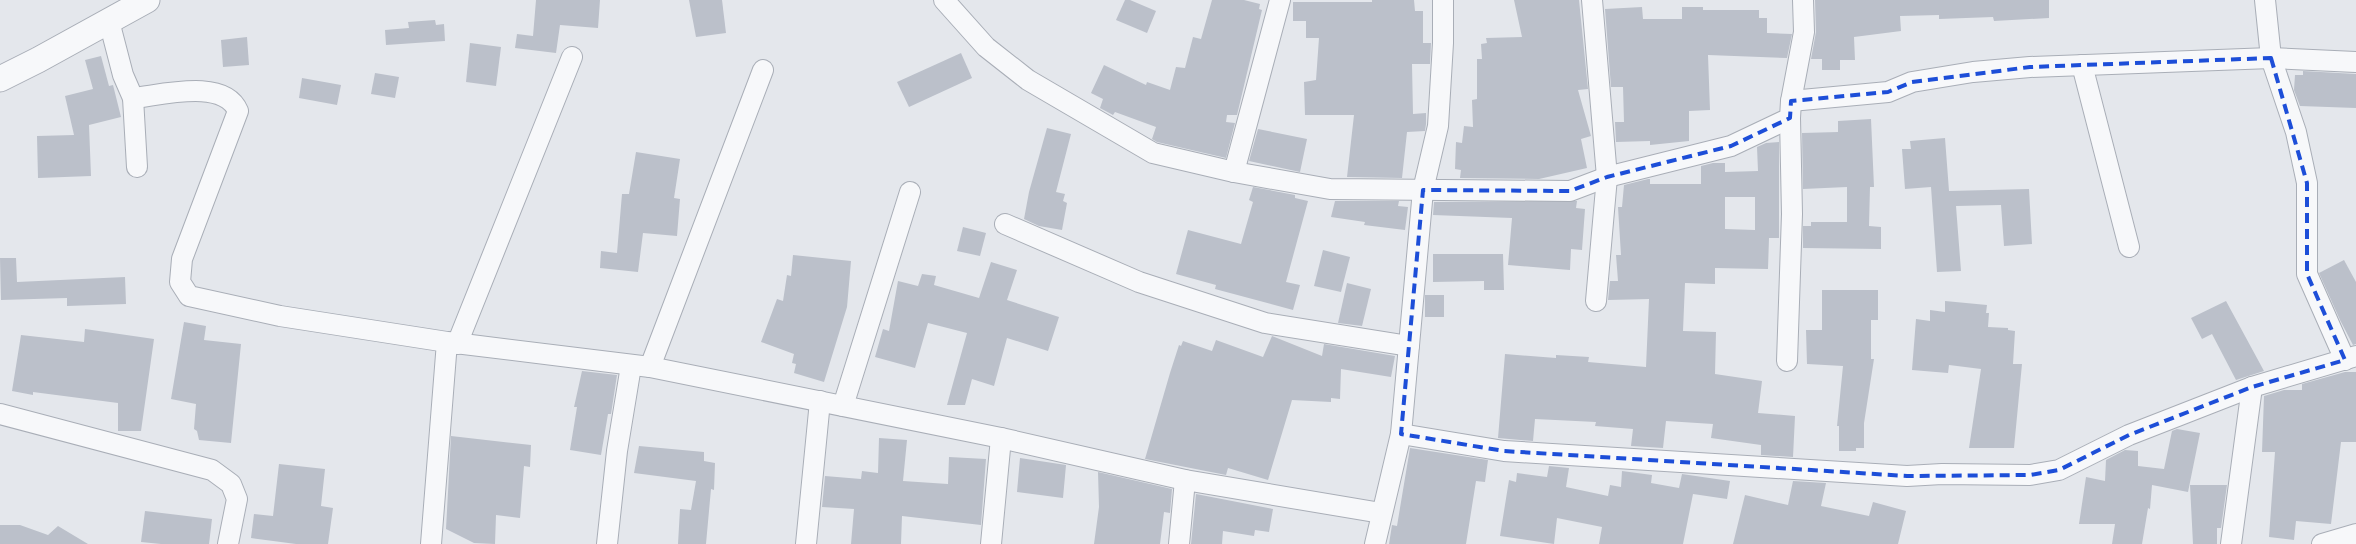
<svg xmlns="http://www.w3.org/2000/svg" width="2356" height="544" font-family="Overpass,sans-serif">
<rect width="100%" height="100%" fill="#e4e7ec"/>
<g fill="#bbc0ca" fill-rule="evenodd">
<polygon points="536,0 600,0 598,28 560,25 556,53 515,48 517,34 533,36"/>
<polygon points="689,0 722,0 726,33 696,37"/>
<polygon points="1125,0 1130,0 1156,11 1147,33 1116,20"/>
<polygon points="1212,0 1244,0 1260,4 1259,9 1262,10 1237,115 1227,115 1226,122 1235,123 1226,158 1157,142 1152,139 1156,127 1115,112 1113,115 1100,108 1103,99 1091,93 1104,65 1146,85 1147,82 1170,90 1176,67 1185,68 1193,37 1201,39"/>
<polygon points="1372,0 1414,0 1415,11 1423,11 1423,43 1431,43 1430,64 1412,64 1413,114 1426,113 1426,124 1425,131 1407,132 1402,178 1347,177 1354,115 1305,115 1304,82 1316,80 1319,38 1306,38 1306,21 1293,21 1293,2 1372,2"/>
<polygon points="1514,0 1579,0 1588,89 1578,90 1591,136 1581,139 1587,168 1539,179 1460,178 1461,170 1455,169 1456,142 1462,143 1464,126 1473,127 1472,100 1477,99 1477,59 1482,59 1481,44 1487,43 1486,38 1522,37"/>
<polygon points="1815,0 2049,0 2049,18 1994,21 1993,17 1939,19 1939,15 1900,16 1901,31 1854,37 1855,60 1840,60 1840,70 1822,70 1822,59 1811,59 1816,32"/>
<polygon points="1642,7 1643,19 1682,19 1682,7 1703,7 1703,10 1759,10 1759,18 1767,18 1767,33 1792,34 1787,58 1708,55 1710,110 1689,111 1689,141 1650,145 1650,141 1616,142 1615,122 1624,122 1623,87 1611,87 1605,9"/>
<polygon points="435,20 436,25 444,24 445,41 386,45 385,30 409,28 408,22"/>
<polygon points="247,37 249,65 223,67 221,40"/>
<polygon points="470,43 501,47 496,86 466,82"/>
<polygon points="961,53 972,78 909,107 897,82"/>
<polygon points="101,56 109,86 113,85 121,117 89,125 91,176 38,178 37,136 74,135 65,96 93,89 85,60"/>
<polygon points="2303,71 2356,74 2356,108 2300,106 2294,90 2295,75 2303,75"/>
<polygon points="375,73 399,77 395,98 371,94"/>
<polygon points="302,78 341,85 337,105 299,98"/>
<polygon points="1871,119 1874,187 1870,187 1869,226 1881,227 1881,249 1803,248 1803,226 1811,226 1811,222 1847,222 1847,187 1803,189 1802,133 1838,132 1838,121"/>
<polygon points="1047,128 1071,134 1056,192 1065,194 1063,201 1067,203 1062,230 1039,226 1024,219 1029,192"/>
<polygon points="1258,129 1307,139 1300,172 1249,161"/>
<polygon points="1945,138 1949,191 2029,189 2032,244 2004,246 2001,205 1956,206 1961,271 1937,272 1931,187 1905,189 1902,149 1911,149 1910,141"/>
<path d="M1779 142V238H1769L1768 269 1715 268V284L1685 283 1683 331 1716 332 1715 374 1762 381 1758 413 1795 416 1793 457 1761 455V445L1711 438 1713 424 1666 421 1663 448 1631 446 1633 429 1595 426 1596 422 1535 419 1533 441 1498 438 1505 354 1556 358V355L1589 357 1588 362 1646 367 1649 299 1608 300 1610 281H1618L1616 255H1621L1618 207H1622L1624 185 1648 179H1650V184H1701V166L1713 163H1725V172L1758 171 1757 147 1766 143ZM1725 197H1755V230L1725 229Z"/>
<polygon points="636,152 680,159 674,198 680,199 677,236 643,233 638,272 600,268 601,251 617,253 622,194 629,194"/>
<polygon points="1253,187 1295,195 1295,198 1308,201 1286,282 1300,285 1293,310 1215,289 1216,285 1176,274 1188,230 1241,244 1253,202 1249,200"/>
<polygon points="1335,201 1399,201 1398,206 1408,207 1405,230 1364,225 1365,222 1331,217"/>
<polygon points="1577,201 1576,208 1585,209 1582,250 1571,249 1570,270 1508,265 1512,218 1433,215 1434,202"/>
<polygon points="963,227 986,233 980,256 957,251"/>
<polygon points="1323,250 1350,257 1341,292 1314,286"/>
<polygon points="1433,254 1503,254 1504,290 1484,290 1484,281 1433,282"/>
<polygon points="793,255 851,261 847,307 824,382 794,373 796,364 792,363 794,354 761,342 777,299 783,301 787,275 791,276"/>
<polygon points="0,258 16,258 17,282 125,277 126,304 67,306 67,298 1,300"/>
<polygon points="2344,260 2356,282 2356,344 2353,345 2340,320 2319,273"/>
<polygon points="991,262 1017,270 1007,300 1059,317 1048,351 1007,338 994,386 972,379 965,405 947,405 967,333 928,323 915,368 875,357 883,329 889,331 898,281 918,286 922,274 936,276 934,285 979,298"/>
<polygon points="1347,283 1371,289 1362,326 1338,323"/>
<polygon points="1822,290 1878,290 1878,320 1871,320 1871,359 1874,359 1864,423 1864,448 1856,448 1856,451 1839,451 1839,426 1837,426 1843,366 1807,364 1806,330 1822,330"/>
<rect x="1425" y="295" width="19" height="22"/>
<polygon points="1945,301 1987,305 1986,313 1989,313 1988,327 2008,328 2008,330 2015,331 2013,364 2022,364 2014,448 1969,448 1981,369 1949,365 1948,373 1912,370 1916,319 1930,321 1930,310 1945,312"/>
<polygon points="2226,301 2264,371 2236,380 2212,334 2202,339 2191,318"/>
<polygon points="184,322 206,326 204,340 241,344 231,443 199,440 197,431 194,429 196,404 171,399"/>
<polygon points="85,329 154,339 141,431 118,431 118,403 33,392 33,395 12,391 21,335 84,342"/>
<polygon points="1272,336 1322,356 1324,344 1395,356 1391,377 1341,369 1340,399 1331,398 1331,402 1292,400 1268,480 1228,468 1226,475 1145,459 1170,373 1179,345 1181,346 1183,341 1212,351 1216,340 1263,357"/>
<polygon points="582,371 617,375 611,414 608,414 601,455 570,450 577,407 574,407"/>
<polygon points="2345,372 2356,372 2356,442 2341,442 2331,524 2296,521 2294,540 2269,537 2275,452 2262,452 2264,396 2284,390 2302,390 2302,384"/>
<polygon points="2177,429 2200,433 2188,492 2152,485 2150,509 2148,508 2142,544 2112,544 2115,524 2079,524 2086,477 2105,481 2106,460 2125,450 2138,451 2138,466 2164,469 2172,431"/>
<polygon points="451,436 531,445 530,467 524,466 520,518 496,515 495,544 474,543 446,529"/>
<polygon points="879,438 907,440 903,481 948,484 949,457 986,459 981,525 902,516 901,544 851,544 854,509 822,507 825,476 861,479 862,471 878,473"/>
<polygon points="639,446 704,452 704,461 715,463 714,490 711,489 706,544 678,544 680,509 691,510 696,481 634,473"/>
<polygon points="1410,448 1488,460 1485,482 1476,481 1466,544 1389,544 1392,525 1397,526"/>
<polygon points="1020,458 1066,465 1063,498 1017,492"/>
<polygon points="279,464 325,469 321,506 333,508 328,544 296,544 251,538 254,514 273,516"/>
<polygon points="1549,466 1569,468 1566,487 1608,496 1610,485 1621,487 1622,471 1652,475 1651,483 1679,488 1682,474 1730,481 1727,499 1693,494 1683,544 1599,544 1602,527 1557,518 1554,544 1500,536 1509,480 1516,482 1517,473 1547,477"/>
<polygon points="1098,472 1172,489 1170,513 1164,512 1160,544 1094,544 1099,507"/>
<polygon points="1793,481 1826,483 1821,506 1869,516 1873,502 1906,511 1898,544 1733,544 1745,495 1788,505"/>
<polygon points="2190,485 2227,485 2221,528 2217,528 2217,544 2193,544"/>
<polygon points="1196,494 1273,509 1269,532 1255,530 1254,536 1223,531 1222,544 1191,544"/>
<polygon points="145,511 212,519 209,544 161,544 141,542"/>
<polygon points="0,525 20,525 48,535 58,526 88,544 0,544"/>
</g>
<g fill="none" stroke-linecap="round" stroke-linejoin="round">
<defs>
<g id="minor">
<polyline points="944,0 986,47 1028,80 1153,153 1234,172 1330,189 1570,191 1607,177 1731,146 1790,118 1791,101 1804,32 1803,0"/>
<polyline points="1592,0 1607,177 1596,301"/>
<polyline points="2265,0 2271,58 2296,132 2307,183 2307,274 2345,360"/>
<polyline points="109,21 123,75 133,98 137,167"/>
<polyline points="2082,65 2129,247"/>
<path d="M133 98C162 95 224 78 238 111L182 259 180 282 189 296 280 316 447 342 650 367 1001 438 1185 480 1381 513"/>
<polyline points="1791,101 1888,92 1912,82 1973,72 2030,67 2271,58 2356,62"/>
<polyline points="1234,172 1280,0"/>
<polyline points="1005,224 1139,282 1265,323 1409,346"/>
<polyline points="457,344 572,57"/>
<polyline points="1787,361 1792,214 1790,118"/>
<polyline points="650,367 763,70"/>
<polyline points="843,406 910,192"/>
<polyline points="0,414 212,470 231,484 237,499 228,544"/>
<polyline points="1401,434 1504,451 1907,476 1942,474 2030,475 2059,470 2129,435 2252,387 2356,356"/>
<polyline points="431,544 447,342"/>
<polyline points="607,544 617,451 631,366"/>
<polyline points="806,544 820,401"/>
<polyline points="991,544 1001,438"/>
<polyline points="1179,544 1185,480"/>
<polyline points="1375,544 1401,434 1423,190 1438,126 1443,43 1443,0"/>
<polyline points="2231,544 2252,387"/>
<polyline points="2322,544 2356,534"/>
</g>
<polyline id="tertiary" points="0,79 38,60 147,0"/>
</defs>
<use href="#minor" stroke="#a9aeb7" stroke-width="22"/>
<use href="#tertiary" stroke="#a9aeb7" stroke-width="27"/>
<use href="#minor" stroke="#f7f8fa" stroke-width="20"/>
<use href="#tertiary" stroke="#f7f8fa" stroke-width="25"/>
</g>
<path fill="none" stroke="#1d4ed8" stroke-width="4" stroke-dasharray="10 6" stroke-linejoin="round" d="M2271 58 2307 183V274L2345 360 2252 387 2129 435 2059 470 2030 475 1907 476 1504 451 1401 434 1423 190 1570 191 1607 177 1731 146 1790 118 1791 101 1888 92 1912 82 2030 67Z"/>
</svg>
